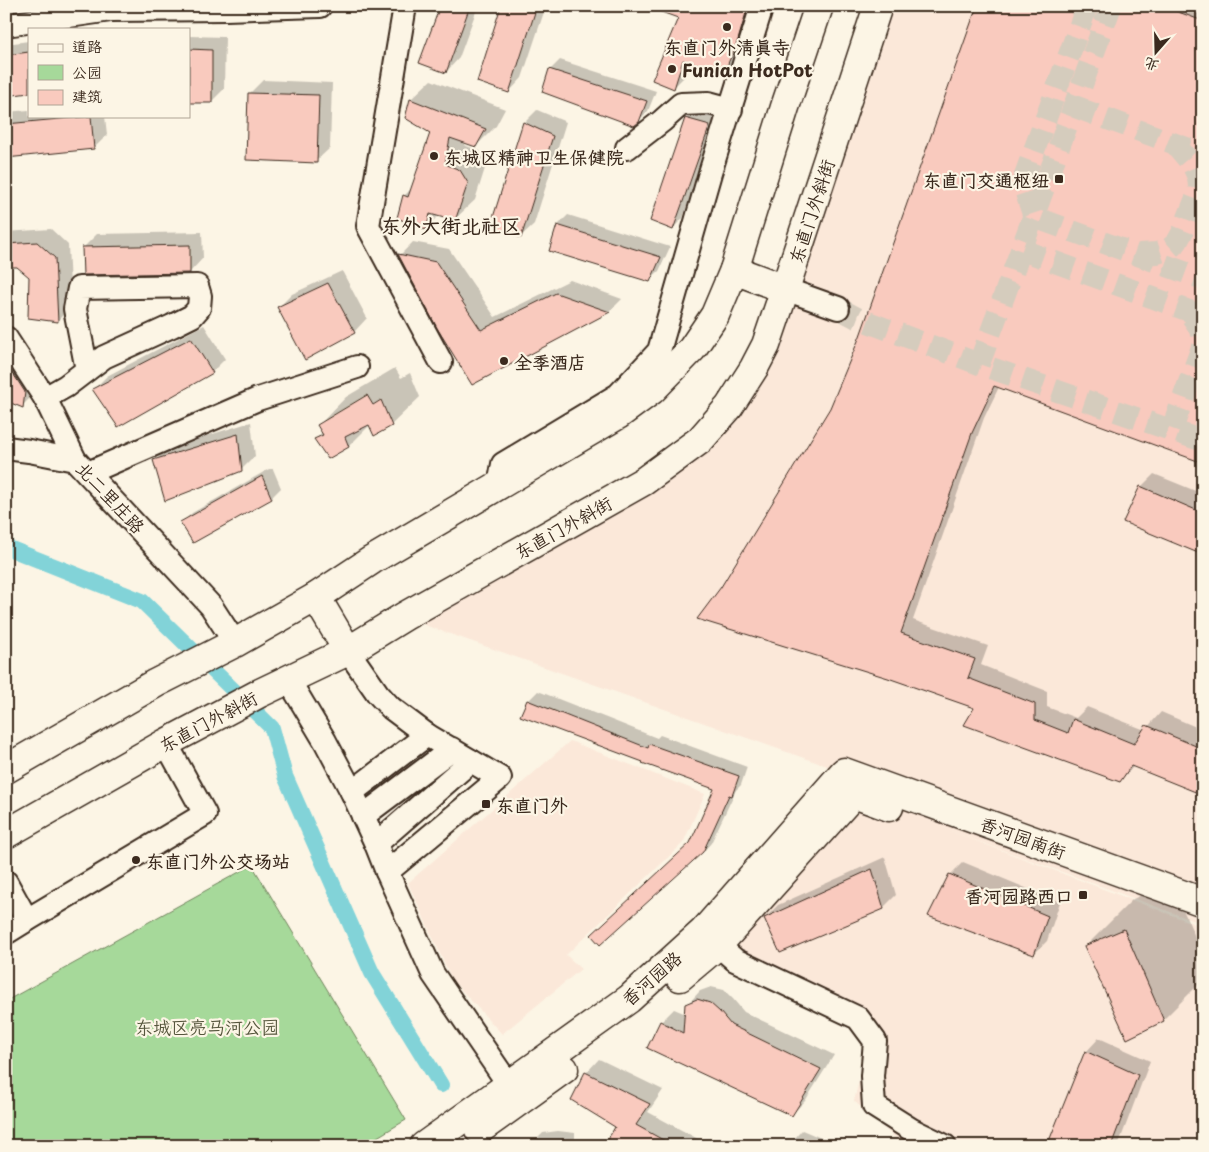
<svg xmlns="http://www.w3.org/2000/svg" width="1209" height="1152" font-family="'Playpen Sans','LXGW WenKai TC',sans-serif">
<rect width="100%" height="100%" fill="#fcf5e5"/>
<filter id="ink" filterUnits="userSpaceOnUse"><feTurbulence type="fractalNoise" baseFrequency=".02" numOctaves="2"/><feDisplacementMap in="SourceGraphic" scale="10" xChannelSelector="R" yChannelSelector="G"/><feConvolveMatrix kernelMatrix="1 2 1 2 8 2 1 2 1" color-interpolation-filters="sRGB"/></filter>
<g filter="url(#ink)">
<g fill="#fbe8d9">
<polygon points="879,6 1203,6 1203,924 940,827 1203,927 1203,1146 904,1146 854,1101 874,1019 721,950 844,772 430,627 405,616 576,519 729,407"/>
<polygon points="570,741 705,794 683,843 566,955 581,969 502,1034 452,980 408,883"/>
</g>
<polygon fill="#a6d99a" stroke="#70825c" points="252,865 406,1120 362,1146 6,1146 6,1001"/>
<polygon fill="#82d3d8" stroke="#668f8e" points="6,531 19,551 6,551"/>
<g fill="#0003">
<polygon points="442,6 478,6 459,58 446,72"/>
<polygon points="502,6 546,6 522,78 509,92"/>
<polygon points="668,6 756,6 736,59 723,71 691,61 686,75 674,87 679,17"/>
<polygon points="979,6 1203,6 1203,462 999,387 984,418 913,620 988,646 981,665 1047,691 1047,707 1076,718 1087,707 1145,730 1161,712 1203,730 1203,794 1134,766 1120,781 976,707 722,588 831,409 861,337"/>
<polygon points="189,36 225,37 224,89 211,102 189,102"/>
<polygon points="29,41 29,92 6,95 6,44"/>
<polygon points="560,60 656,91 648,111 638,121 544,91 551,69"/>
<polygon points="263,80 332,83 330,148 316,161 249,94"/>
<polygon points="431,80 505,109 496,126 476,146 464,142 464,145 480,151 487,162 475,200 455,219 439,215 426,228 404,196 412,188 431,133 406,117 411,99"/>
<polygon points="696,108 719,115 683,218 673,228 652,221 687,118"/>
<polygon points="29,110 29,116 105,116 107,135 94,148 6,156 6,112"/>
<polygon points="537,110 566,122 534,224 520,237 524,123"/>
<polygon points="568,215 670,247 659,271 649,280 550,250 558,225"/>
<polygon points="51,229 68,245 71,307 58,320 31,276 17,266 6,266 6,232"/>
<polygon points="202,232 203,258 190,272 83,248 97,234"/>
<polygon points="413,242 449,249 495,317 570,280 622,299 610,311 472,383 400,255"/>
<polygon points="342,271 367,318 354,332 278,308 292,294"/>
<polygon points="204,325 225,359 212,372 94,389 107,376"/>
<polygon points="6,343 32,396 22,406 6,400"/>
<polygon points="395,368 401,378 410,373 420,397 391,425 370,425 349,446 316,439 322,432 318,426 346,397"/>
<polygon points="251,422 255,456 241,470 155,461 168,448"/>
<polygon points="269,469 273,469 281,488 271,498 193,541 182,523 192,513"/>
<polygon points="1154,474 1203,494 1203,553 1141,487"/>
<polygon points="538,691 657,738 660,735 747,767 741,785 736,790 711,843 702,853 692,842 715,789 645,761 528,701"/>
<polygon points="885,857 896,895 883,908 765,918 778,905"/>
<polygon points="963,862 1060,902 1047,941 1034,954 950,875"/>
<polygon points="1171,882 1203,955 1203,980 1163,1020 1086,946 1133,899"/>
<polygon points="711,987 724,990 733,999 744,1012 834,1055 805,1101 792,1114 661,1022 674,1009 686,1014 687,1005 700,991"/>
<polygon points="1099,1038 1150,1061 1118,1146 1048,1146 1086,1052"/>
<polygon points="599,1059 663,1090 648,1112 711,1146 609,1146 617,1126 586,1073"/>
<polygon points="802,1130 840,1146 788,1146"/>
<polygon points="558,1131 575,1133 575,1141 589,1146 530,1146 543,1133"/>
</g>
<g fill="none" stroke-linecap="round" stroke-linejoin="round">
<polyline stroke="#82d3d8" stroke-width="16" points="6,547 142,601 272,728 285,776 372,973 441,1085"/>
</g>
<g fill="#f9cabe" stroke="#3b2a1e">
<polygon points="440,6 470,6 446,73 419,63"/>
<polygon points="501,6 537,6 509,93 477,82"/>
<polygon points="651,6 748,6 738,40 724,73 683,60 674,89 652,80 678,18 650,8"/>
<polygon points="977,6 1162,6 1203,21 1203,463 994,386 972,433 901,633 975,659 968,678 1035,704 1035,720 1068,733 1073,719 1134,744 1146,725 1203,749 1203,795 1131,766 1120,782 964,725 974,708 888,678 697,619 721,587 830,408 860,336"/>
<polygon points="189,49 212,50 212,103 189,103"/>
<polygon points="29,52 29,93 6,96 6,55"/>
<polygon points="549,69 647,101 639,122 634,126 542,92"/>
<polygon points="248,93 319,95 317,163 246,160"/>
<polygon points="410,99 486,129 476,147 450,138 445,164 460,170 468,183 455,221 430,214 426,230 397,218 403,195 408,197 430,133 405,118"/>
<polygon points="91,116 94,149 6,158 6,124"/>
<polygon points="685,118 710,125 673,230 650,221"/>
<polygon points="523,122 553,136 521,238 490,227"/>
<polygon points="557,225 661,257 650,282 549,251"/>
<polygon points="37,242 55,258 58,322 28,318 29,277 17,267 6,267 6,244"/>
<polygon points="190,245 190,273 83,275 82,247"/>
<polygon points="398,254 436,262 481,330 556,293 610,312 472,385 437,328"/>
<polygon points="328,283 355,333 305,360 277,307"/>
<polygon points="191,338 213,373 118,427 92,389"/>
<polygon points="6,367 10,369 25,392 23,408 6,401"/>
<polygon points="367,395 373,405 381,400 392,426 374,436 369,425 345,437 349,447 328,459 314,439 323,435 317,425"/>
<polygon points="238,434 242,471 165,501 153,460"/>
<polygon points="262,476 272,499 193,543 180,522"/>
<polygon points="1140,486 1203,513 1203,555 1123,522"/>
<polygon points="527,700 648,748 649,744 739,776 732,796 729,795 703,852 600,945 591,935 690,843 714,789 642,763 643,762 520,716"/>
<polygon points="872,869 884,909 780,953 764,918"/>
<polygon points="949,874 1048,916 1034,955 928,916"/>
<polygon points="1124,929 1164,1021 1127,1039 1084,946"/>
<polygon points="697,999 710,1003 720,1012 731,1025 821,1069 792,1116 647,1048 660,1021 683,1033 685,1004"/>
<polygon points="1085,1051 1138,1075 1111,1146 1047,1146"/>
<polygon points="585,1072 650,1104 636,1125 674,1146 604,1146 615,1127 571,1100"/>
</g>
<g fill="none" stroke-linecap="round" stroke-linejoin="round">
<g stroke="#d5ccbd" stroke-width="22" stroke-dasharray="22 11" stroke-linecap="butt">
<polyline points="1087,6 1025,175 1025,190 1034,217 1203,279"/>
<polyline points="1075,107 1189,149"/>
<polyline points="1022,250 1203,316"/>
<polyline points="1139,254 1157,253 1169,249 1177,242 1182,233 1198,193 1199,186 1198,177 1192,164 1175,144"/>
<polyline points="838,308 857,318 979,364 1203,441"/>
<polyline points="979,364 1111,6"/>
<path d="M1172 429 1202 347C1202 329 1199 325 1187 311"/>
</g>
<defs>
<g id="minor">
<polyline points="405,6 368,226 441,362"/>
<polyline points="6,25 111,10 226,9 320,6"/>
<polyline points="627,148 662,121 681,104 709,103 731,109"/>
<polyline points="785,289 838,308"/>
<polyline points="6,338 45,398 75,460 211,606 235,643"/>
<polyline points="45,398 66,386 104,357 172,326 192,316 199,308 200,296 197,286 79,288 75,309 87,370"/>
<polyline points="6,448 29,451 75,460"/>
<polyline points="88,473 258,399 357,367"/>
<polyline points="499,486 503,464 618,395 659,351 710,173 762,6"/>
<polyline points="348,651 378,694 391,708 427,735 500,778 387,872"/>
<polyline points="288,679 325,741 352,792 376,844 387,872 433,974 509,1085"/>
<polyline points="352,792 427,735"/>
<polyline points="363,816 452,749"/>
<polyline points="376,844 471,761"/>
<polyline points="6,882 27,920 205,814 166,743"/>
<polyline points="6,933 27,920"/>
<polyline points="718,945 735,960 858,1018 875,1041 872,1076 874,1106 912,1130 945,1146"/>
</g>
<g id="major">
<polyline points="734,270 785,289"/>
<polyline points="316,597 348,651"/>
<polyline points="6,769 156,683 235,643 316,597 372,560 618,415 652,390 692,349 715,315 734,270 785,107 819,6"/>
<polyline points="6,834 166,743 260,693 348,651 405,616 644,481 700,440 729,407 754,368 766,345 785,289 878,6"/>
</g>
<g id="highway">
<polyline points="680,977 718,945 854,794 889,807"/>
<polyline points="479,1130 564,1069"/>
<polyline points="424,1146 629,999 704,931 844,772 1203,902"/>
</g>
</defs>
<use href="#minor" stroke="#3b2a1e" stroke-width="26"/>
<use href="#major" stroke="#3b2a1e" stroke-width="31"/>
<use href="#highway" stroke="#3b2a1e" stroke-width="31"/>
<use href="#minor" stroke="#fcf5e5" stroke-width="22"/>
<use href="#major" stroke="#fcf5e5" stroke-width="28"/>
<use href="#highway" stroke="#fcf5e5" stroke-width="28"/>
</g>
</g>
<g fill="#3b2a1e" stroke="#fcf5e5" stroke-width="2">
<circle cx="727" cy="27" r="5"/>
<circle cx="672" cy="69" r="5"/>
<circle cx="434" cy="156" r="5"/>
<rect x="1054" y="174" width="10" height="10" rx="2.5"/>
<circle cx="504" cy="361" r="5"/>
<rect x="481" y="799" width="10" height="10" rx="2.5"/>
<circle cx="136" cy="860" r="5"/>
<rect x="1078" y="890" width="10" height="10" rx="2.5"/>
</g>
<g text-anchor="middle" dominant-baseline="central" stroke-width="4.5" stroke-linejoin="round" paint-order="stroke">
<g font-size="18" font-weight="bold" fill="#3b2a1e" stroke="#fcf5e5" text-anchor="start">
<text x="727" y="46" text-anchor="middle">东直门外清真寺</text>
<text x="682" y="69">Funian HotPot</text>
<text x="444" y="156">东城区精神卫生保健院</text>
<text x="1049" y="179" text-anchor="end">东直门交通枢纽</text>
<text x="514" y="361">全季酒店</text>
<text x="496" y="804">东直门外</text>
<text x="146" y="860">东直门外公交场站</text>
<text x="1073" y="895" text-anchor="end">香河园路西口</text>
</g>
<g font-size="18" fill="#3b2a1e" stroke="#fcf5e5">
<text transform="translate(811 211) rotate(-72)">东直门外斜街</text>
<text transform="translate(111 497) rotate(47)">北二里庄路</text>
<text transform="translate(563 527) rotate(-29)">东直门外斜街</text>
<text transform="translate(208 721) rotate(-28)">东直门外斜街</text>
<text transform="translate(1023 837) rotate(20)">香河园南街</text>
<text transform="translate(651 978) rotate(-41)">香河园路</text>
</g>
<g font-size="18" fill="#56563d" stroke="#fcf5e5">
<text x="207" y="1026">东城区亮马河公园</text>
</g>
<g font-size="20" font-weight="bold" fill="#3b2a1e" stroke="#fcf5e5">
<text x="451" y="225">东外大街北社区</text>
</g>
</g>
<rect width="1209" height="1152" fill="none" stroke="#fcf5e5" stroke-width="25"/>
<rect x="12" y="12" width="1184" height="1127" fill="none" stroke="#3b2a1e" stroke-width="2" filter="url(#ink)"/>
<rect x="28" y="28" width="162" height="90" fill="#fcf5e5" stroke="#afa495"/>
<rect x="38" y="44" width="25" height="8" fill="#fcf5e5" stroke="#afa495"/>
<text x="72" y="52" font-size="15" fill="#3b2a1e">道路</text>
<rect x="38" y="65" width="25" height="15" fill="#a6d99a" stroke="#afa495"/>
<text x="72" y="78" font-size="15" fill="#3b2a1e">公园</text>
<rect x="38" y="90" width="25" height="15" fill="#f9cabe" stroke="#afa495"/>
<text x="72" y="102" font-size="15" fill="#3b2a1e">建筑</text>
<g transform="translate(1156 52) rotate(200)" stroke="#fcf5e5" stroke-width="4" paint-order="stroke">
<path d="M0-4L9 19L0 12L-9 19Z" fill="#3b2a1e"/>
<text y="-8" font-size="14" font-weight="bold" text-anchor="middle" fill="#3b2a1e">北</text>
</g>
</svg>
